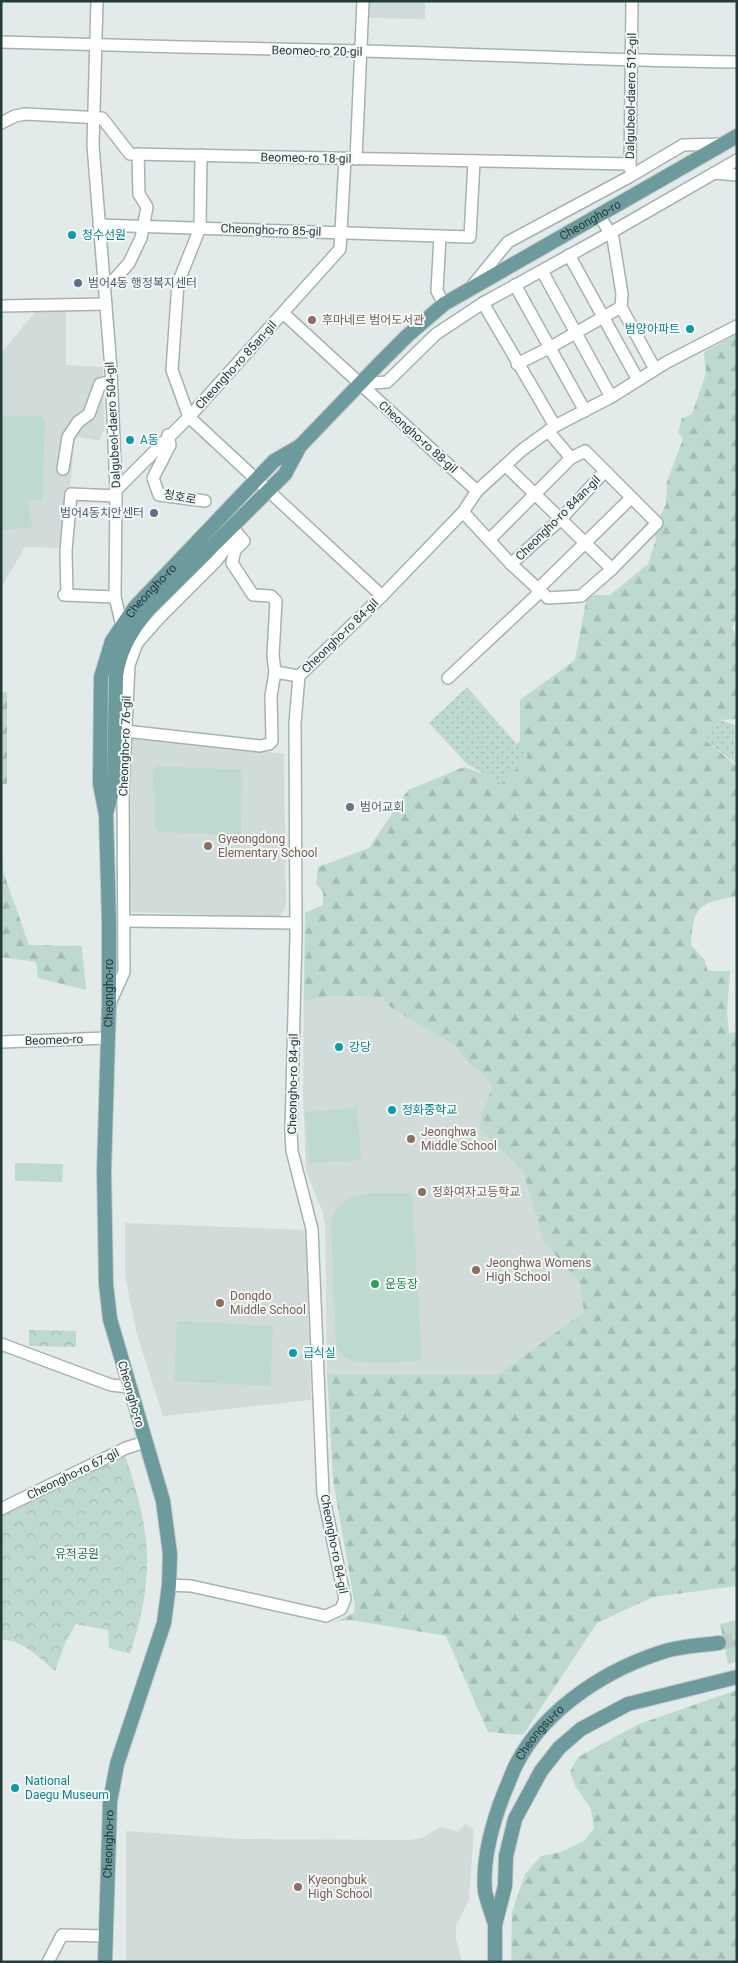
<svg xmlns="http://www.w3.org/2000/svg" width="738" height="1963" font-family="Roboto,'Noto Sans KR',sans-serif">
<defs>
<pattern id="grass-dots" width="8" height="8" patternUnits="userSpaceOnUse" patternTransform="scale(1.25)"><rect width="8" height="8" fill="#bedace"/><path d="M2 2h.1M6 6h.1" fill="none" stroke="#a3bcb2" stroke-width="1.8" stroke-linecap="round"/></pattern>
<pattern id="forest-firs" width="22" height="20" patternUnits="userSpaceOnUse" patternTransform="scale(1.25)"><rect width="22" height="20" fill="#bedace"/><path d="M5 1l3.5 6h-7zM16 11l3.5 6h-7z" fill="#a3bcb2"/></pattern>
<pattern id="park-crowns" width="20" height="18" patternUnits="userSpaceOnUse" patternTransform="scale(1.25)"><rect width="20" height="18" fill="#bedace"/><path d="M2 6a3 3 0 1 1 6 0M12 15a3 3 0 1 1 6 0" fill="none" stroke="#a3bcb2"/></pattern>
</defs>
<rect width="100%" height="100%" fill="#e3ebea"/>
<g fill="#d1dbd9">
<polygon points="367,1 425,1 425,19 367,18"/>
<polygon points="37,310 66,312 66,365 103,367 104,430 99,441 75,436 64,548 25,547 1,588 1,353"/>
<polygon points="130,737 284,754 286,902 285,909 279,917 131,912"/>
<polygon points="329,996 384,997 393,1009 454,1045 470,1064 486,1077 492,1088 483,1111 523,1171 543,1240 580,1284 585,1312 498,1375 327,1374 325,1226 323,1213 306,1171 303,1096 304,1001"/>
<polygon points="125,1223 306,1230 311,1400 163,1416 136,1331 125,1275"/>
<polygon points="465,1824 474,1829 469,1901 456,1926 456,1939 462,1962 126,1962 126,1831 240,1839 409,1840 422,1838 440,1827 458,1831"/>
</g>
<g fill="url(#grass-dots)">
<polygon points="467,687 528,757 501,784 467,764 429,723"/>
<polygon points="721,720 737,726 737,764 705,740"/>
</g>
<g fill="url(#forest-firs)">
<path d="M737 334V619L732 627 737 637V719L721 720 705 740 737 766V896C699 903 693 906 691 945L704 959 708 971H730L727 1012 729 1033 737 1032V1586L653 1597 597 1623 523 1735 488 1732 446 1636 351 1620 336 1621 354 1613 355 1606 333 1480 327 1374 498 1375 584 1312 580 1284 543 1240 523 1171 479 1128 483 1111 492 1088 486 1077 470 1064 454 1045 393 1009 384 1001V997L329 996 304 1001 305 913 323 905V892L316 884 318 867 369 848 408 790 464 767 489 776 501 784 528 757 517 744 520 741V700L575 660 587 596 610 595 648 564 656 540 654 528 666 504 667 482 683 439 678 432 682 418 692 414 706 373 704 352Z"/>
<rect x="1" y="692" width="6" height="92"/>
<polygon points="1,829 3,871 29,945 82,946 86,990 38,978 36,962 1,957"/>
<polygon points="737,1620 737,1662 728,1664 720,1624"/>
<polygon points="737,1690 737,1962 511,1962 512,1912 525,1874 541,1856 561,1852 584,1841 594,1828 591,1809 576,1787 570,1772 578,1757 639,1724"/>
</g>
<g fill="url(#park-crowns)">
<polygon points="29,1330 76,1331 76,1347 29,1346"/>
<path d="M124 1452C151 1532 156 1573 130 1654L109 1648 108 1630 76 1624 66 1641 55 1671C40 1659 22 1639 1 1640V1515Z"/>
</g>
<g fill="#bedace">
<polygon points="1,416 42,416 45,421 42,499 2,505 28,502 32,527 1,531"/>
<polygon points="157,766 242,770 241,835 159,832 155,828 153,772"/>
<polygon points="357,1108 361,1160 309,1163 305,1112"/>
<polygon points="15,1163 63,1164 62,1182 15,1181"/>
<path d="M412 1193 422 1360C405 1362 359 1366 345 1357 340 1354 338 1350 336 1345L331 1222C339 1186 383 1194 412 1193Z"/>
<polygon points="177,1321 273,1326 270,1386 174,1381"/>
</g>
<g fill="none" stroke-linecap="round" stroke-linejoin="round">
<polyline stroke="#bdc8c7" stroke-width="14" stroke-dasharray="14 7" stroke-linecap="butt" points="719,1643 737,1639"/>
<defs>
<g id="minor">
<polyline points="97,1 93,145 111,369 116,490 115,597 122,626"/>
<path d="M1 42C121 46 240 48 360 51 485 54 611 61 737 62"/>
<polyline points="1,123 15,116 25,114 102,118 130,154 630,164"/>
<polyline points="201,155 200,228 178,283 172,370 189,417 382,596"/>
<polyline points="356,159 363,1"/>
<polyline points="630,169 632,1"/>
<polyline points="714,173 737,175"/>
<polyline points="599,215 613,238 622,294 621,307 655,369"/>
<polyline points="99,225 470,237 474,161"/>
<polyline points="440,236 437,291 444,304"/>
<polyline points="569,255 638,380"/>
<polyline points="542,271 611,397"/>
<polyline points="113,281 129,263 141,238 147,207 139,194 138,154"/>
<polyline points="473,285 508,242 629,177 683,145 723,144"/>
<polyline points="515,285 585,411"/>
<polyline points="483,303 555,426"/>
<polyline points="1,306 106,304"/>
<polyline points="283,313 477,491"/>
<polyline points="517,364 549,348 621,307"/>
<polyline points="359,384 387,382 436,334 483,303 610,233 737,160"/>
<polyline points="548,431 571,458"/>
<polyline points="168,435 170,445 153,478 159,495 205,501"/>
<polyline points="506,466 612,569"/>
<polyline points="63,469 68,437 78,422 89,414 100,384 111,382"/>
<polyline points="116,490 189,417 340,249 345,159"/>
<polyline points="463,512 511,564 548,598 581,596 612,569 657,523 585,451 571,458 489,540"/>
<polyline points="511,564 561,519 605,471"/>
<polyline points="537,590 631,498"/>
<polyline points="64,595 115,597"/>
<polyline points="67,595 66,551 71,494 116,496"/>
<polyline points="275,672 299,676"/>
<polyline points="448,678 540,592"/>
<polyline points="125,731 260,746 269,744 272,741 271,696 275,672 273,655 276,601 271,596 253,595 232,563 235,550 244,541 237,533"/>
<polyline points="125,921 296,923"/>
<polyline points="110,1003 124,972 123,790 129,665 137,643 160,617 217,560 237,533 232,527"/>
<polyline points="1,1042 107,1038"/>
<polyline points="1,1344 111,1385 129,1387"/>
<polyline points="1,1509 126,1448 145,1442"/>
<polyline points="169,1585 191,1586 326,1616 341,1609 345,1599 323,1494 312,1229 292,1151 291,1131 296,935 295,723 299,676 382,596 463,512 477,491 522,450 555,426 611,397 667,362 737,326"/>
<polyline points="48,1962 62,1935 105,1936"/>
</g>
<g id="major">
<path id="s1" d="M107 810 114 784 116 676C119 651 132 629 148 610L285 474 300 446 377 366 407 336 444 304 737 136"/>
<path id="s2" d="M495 1924C492 1914 487 1902 485 1891 482 1860 493 1820 505 1791 509 1782 512 1772 517 1763 546 1707 610 1667 669 1650 685 1646 703 1645 719 1643"/>
<path id="s3" d="M105 1962 110 1802 117 1764 164 1623 169 1585 170 1554 163 1501 110 1319 106 1284 104 1171 109 1004V921L106 815 100 784 101 677 112 641 135 607 274 461 300 446"/>
<polyline points="495,1962 495,1925 505,1886 506,1856 515,1819 541,1771 559,1748 581,1729 628,1704 737,1677"/>
</g>
</defs>
<use href="#minor" stroke="#a6b2b2" stroke-width="14"/>
<use href="#major" stroke="#c2c8c8" stroke-width="16"/>
<use href="#minor" stroke="#fff" stroke-width="11"/>
<use href="#major" stroke="#6d9a9c" stroke-width="14"/>
</g>
<g fill="#0f9aa8" stroke="#f3f8f7" stroke-width="2">
<circle cx="72" cy="235" r="5"/>
<circle cx="690" cy="329" r="5"/>
<circle cx="130" cy="440" r="5"/>
<circle cx="339" cy="1047" r="5"/>
<circle cx="392" cy="1110" r="5"/>
<circle cx="293" cy="1353" r="5"/>
<circle cx="15" cy="1788" r="5"/>
</g>
<g fill="#5c6f8a" stroke="#f3f8f7" stroke-width="2">
<circle cx="78" cy="283" r="5"/>
<circle cx="154" cy="513" r="5"/>
</g>
<g fill="#8d6e63" stroke="#f3f8f7" stroke-width="2">
<circle cx="312" cy="320" r="5"/>
<circle cx="208" cy="846" r="5"/>
<circle cx="411" cy="1139" r="5"/>
<circle cx="422" cy="1192" r="5"/>
<circle cx="476" cy="1270" r="5"/>
<circle cx="220" cy="1303" r="5"/>
<circle cx="298" cy="1887" r="5"/>
</g>
<circle fill="#6b7280" stroke="#f3f8f7" stroke-width="2" cx="350" cy="807" r="5"/>
<circle fill="#2e9e5b" stroke="#f3f8f7" stroke-width="2" cx="375" cy="1284" r="5"/>
<g text-anchor="middle" dominant-baseline="central" stroke-width="4" stroke-linejoin="round" paint-order="stroke">
<g font-size="12" fill="#253a3b" stroke="#f3f8f7">
<text transform="translate(317 51) rotate(1)">Beomeo-ro 20-gil</text>
<text transform="translate(631 96) rotate(-89)">Dalgubeol-daero 512-gil</text>
<text transform="translate(306 158) rotate(1)">Beomeo-ro 18-gil</text>
<text stroke="none"><textPath href="#s1" startOffset="805">Cheongho-ro</textPath></text>
<text transform="translate(271 230) rotate(2)">Cheongho-ro 85-gil</text>
<text transform="translate(236 365) rotate(-48)">Cheongho-ro 85an-gil</text>
<text transform="translate(113 425) rotate(-93)">Dalgubeol-daero 504-gil</text>
<text transform="translate(418 437) rotate(42)">Cheongho-ro 88-gil</text>
<text transform="translate(180 497) rotate(10)">청호로</text>
<text transform="translate(558 518) rotate(-45)">Cheongho-ro 84an-gil</text>
<text stroke="none"><textPath href="#s3" startOffset="1404">Cheongho-ro</textPath></text>
<text transform="translate(340 636) rotate(-44)">Cheongho-ro 84-gil</text>
<text transform="translate(125 746) rotate(-88)">Cheongho-ro 76-gil</text>
<text stroke="none"><textPath href="#s3" startOffset="986">Cheongho-ro</textPath></text>
<text transform="translate(54 1040) rotate(-2)">Beomeo-ro</text>
<text transform="translate(293 1084) rotate(-89)">Cheongho-ro 84-gil</text>
<text transform="translate(131 1394) rotate(74)">Cheongho-ro</text>
<text transform="translate(73 1474) rotate(-26)">Cheongho-ro 67-gil</text>
<text transform="translate(334 1544) rotate(79)">Cheongho-ro 84-gil</text>
<text stroke="none"><textPath href="#s2" startOffset="206">Cheongsu-ro</textPath></text>
<text stroke="none"><textPath href="#s3" startOffset="118">Cheongho-ro</textPath></text>
</g>
<g font-size="12" fill="#0d838f" stroke="#f3f8f7" text-anchor="start">
<text x="82" y="235">청수선원</text>
<text x="680" y="329" text-anchor="end">범양아파트</text>
<text x="140" y="440">A동</text>
<text x="349" y="1047">강당</text>
<text x="402" y="1110">정화중학교</text>
<text x="303" y="1353">급식실</text>
<text x="25" y="1781">National<tspan x="25" dy="14">Daegu Museum</tspan></text>
</g>
<g font-size="12" fill="#4e5e75" stroke="#f3f8f7" text-anchor="start">
<text x="88" y="283">범어4동 행정복지센터</text>
<text x="144" y="513" text-anchor="end">범어4동치안센터</text>
</g>
<g font-size="12" fill="#785e54" stroke="#f3f8f7" text-anchor="start">
<text x="322" y="320">후마네르 범어도서관</text>
<text x="218" y="839">Gyeongdong<tspan x="218" dy="14">Elementary School</tspan></text>
<text x="421" y="1132">Jeonghwa<tspan x="421" dy="14">Middle School</tspan></text>
<text x="432" y="1192">정화여자고등학교</text>
<text x="486" y="1263">Jeonghwa Womens<tspan x="486" dy="14">High School</tspan></text>
<text x="230" y="1296">Dongdo<tspan x="230" dy="14">Middle School</tspan></text>
<text x="308" y="1880">Kyeongbuk<tspan x="308" dy="14">High School</tspan></text>
</g>
<g font-size="12" fill="#5b616d" stroke="#f3f8f7" text-anchor="start">
<text x="360" y="807">범어교회</text>
</g>
<g font-size="12" fill="#27864d" stroke="#f3f8f7" text-anchor="start">
<text x="385" y="1284">운동장</text>
</g>
<g font-size="12" fill="#336d5b" stroke="#f3f8f7">
<text x="77" y="1554">유적공원</text>
</g>
</g>
<rect width="738" height="1963" fill="none" stroke="#253a3b" stroke-width="5"/>
</svg>
